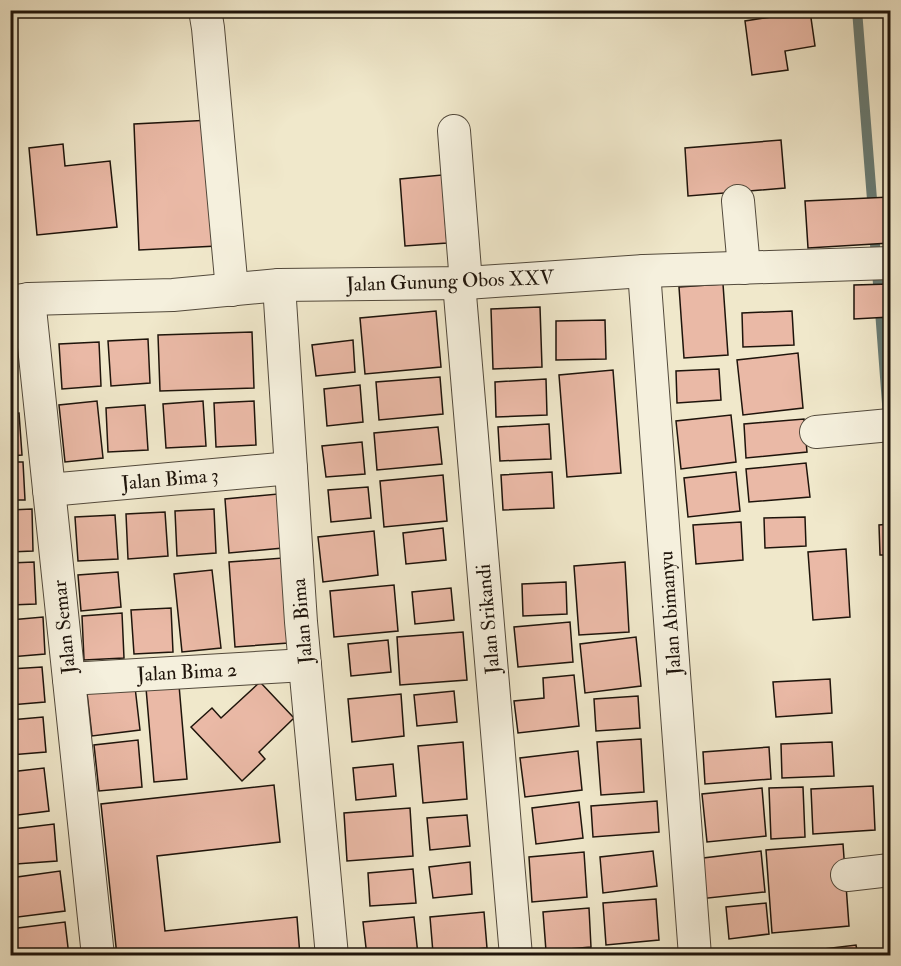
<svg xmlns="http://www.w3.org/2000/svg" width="901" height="966" font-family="'IM FELL Double Pica',serif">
<rect width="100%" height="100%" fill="#f0e8cb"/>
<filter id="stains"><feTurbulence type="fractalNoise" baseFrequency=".00333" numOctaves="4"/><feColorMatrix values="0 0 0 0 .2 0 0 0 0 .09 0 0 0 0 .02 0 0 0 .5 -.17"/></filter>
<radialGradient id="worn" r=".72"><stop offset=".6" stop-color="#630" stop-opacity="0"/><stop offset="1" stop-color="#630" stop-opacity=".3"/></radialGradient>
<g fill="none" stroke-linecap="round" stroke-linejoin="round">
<g stroke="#687b74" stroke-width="10">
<polyline points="857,10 873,212"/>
<polyline points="874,231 890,443"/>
</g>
</g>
<g fill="#eab9a6" stroke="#1e140b" stroke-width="1.5">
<polygon points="810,11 815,46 785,51 788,70 752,75 745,21"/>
<polygon points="211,120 217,246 139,250 134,124"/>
<polygon points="781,140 785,188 688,196 685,148"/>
<polygon points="63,144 65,166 110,161 117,227 37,235 29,148"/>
<polygon points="442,175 447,243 405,246 400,179"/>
<polygon points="890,197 890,243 808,248 805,201"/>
<polygon points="723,284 728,355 684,358 679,287"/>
<polygon points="890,284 890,317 854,319 854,285"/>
<polygon points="540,307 542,367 493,369 491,309"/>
<polygon points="436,311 441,367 365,374 360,318"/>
<polygon points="792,311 794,345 743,347 742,313"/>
<polygon points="605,320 606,359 556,360 556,321"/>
<polygon points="252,332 254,388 160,391 158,335"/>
<polygon points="148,339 150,383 111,386 108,341"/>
<polygon points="353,340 355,372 316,376 312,345"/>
<polygon points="99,342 101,386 62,389 59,344"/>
<polygon points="798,353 803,408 743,415 737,360"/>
<polygon points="10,364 13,364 15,406 10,406"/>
<polygon points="719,369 721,400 677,403 676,371"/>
<polygon points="613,370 621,473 567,477 559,375"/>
<polygon points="440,377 443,414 379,420 376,382"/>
<polygon points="546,379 547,415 496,417 495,382"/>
<polygon points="360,385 363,422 327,426 324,389"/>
<polygon points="97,401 103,458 65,462 59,405"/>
<polygon points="203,401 206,446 166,448 163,404"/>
<polygon points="254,401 256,445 216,447 214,403"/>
<polygon points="145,405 148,450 108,452 106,408"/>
<polygon points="19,413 22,455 10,456 10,414"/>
<polygon points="731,415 736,462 681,469 676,421"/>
<polygon points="804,419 807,452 746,458 744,424"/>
<polygon points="549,424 551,459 500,461 498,427"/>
<polygon points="438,427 442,464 377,470 374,433"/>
<polygon points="362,442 365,474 326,477 322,446"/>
<polygon points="10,462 23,462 25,500 10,500"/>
<polygon points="806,463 810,497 749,502 746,469"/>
<polygon points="552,472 554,508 503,510 501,475"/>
<polygon points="736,472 740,511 688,517 684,478"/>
<polygon points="443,475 447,521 384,527 380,481"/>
<polygon points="368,487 371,518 331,522 328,490"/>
<polygon points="278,494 283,548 229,553 225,499"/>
<polygon points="32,509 33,551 10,552 10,510"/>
<polygon points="214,509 216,553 177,556 175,511"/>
<polygon points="165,512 168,556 128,559 126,514"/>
<polygon points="115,515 118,559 78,561 75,517"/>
<polygon points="805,517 806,546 765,548 764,518"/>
<polygon points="741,522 743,560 696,564 693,525"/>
<polygon points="890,524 890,555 880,555 879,525"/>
<polygon points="443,528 446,560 406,564 403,533"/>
<polygon points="374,531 378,575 323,582 318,537"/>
<polygon points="846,549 850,617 813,620 808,552"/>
<polygon points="283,558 288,643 235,647 229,562"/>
<polygon points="34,562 36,604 10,605 10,563"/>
<polygon points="625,562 629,632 579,635 574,566"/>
<polygon points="212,570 221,648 182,652 174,574"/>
<polygon points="118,572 121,607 81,611 78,575"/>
<polygon points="566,582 567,614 523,616 522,584"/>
<polygon points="394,585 398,631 334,637 330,591"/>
<polygon points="451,588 454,620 415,624 412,592"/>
<polygon points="171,608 173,652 134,654 131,610"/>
<polygon points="122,613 124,658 84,660 82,616"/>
<polygon points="43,617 45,654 10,657 10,620"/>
<polygon points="570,622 573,662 518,667 514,627"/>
<polygon points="463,632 467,680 400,685 397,637"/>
<polygon points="636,637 641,686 585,693 580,644"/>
<polygon points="388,640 391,672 351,676 348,644"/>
<polygon points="42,667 45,702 10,705 10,669"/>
<polygon points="574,675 579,726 518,733 514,701 544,698 543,678"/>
<polygon points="830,679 832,713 776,717 773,682"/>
<polygon points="260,682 294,718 259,752 265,759 242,781 191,727 212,708 221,718"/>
<polygon points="179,685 187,779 154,782 146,688"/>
<polygon points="135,687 140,730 92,736 87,693"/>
<polygon points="454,691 457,722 417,726 414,695"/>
<polygon points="401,694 404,736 352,742 348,699"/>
<polygon points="638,696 640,728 596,731 594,699"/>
<polygon points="43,717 46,752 10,755 10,720"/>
<polygon points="641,739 644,792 601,795 597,742"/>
<polygon points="138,740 142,787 99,791 94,745"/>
<polygon points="463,742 467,799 423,803 418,746"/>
<polygon points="832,742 834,776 782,778 781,744"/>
<polygon points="769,747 771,779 705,784 703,752"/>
<polygon points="578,751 582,790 525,797 520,758"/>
<polygon points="393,764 396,796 356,800 353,768"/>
<polygon points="44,768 49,811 10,816 10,772"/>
<polygon points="274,785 280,842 157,856 165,931 297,917 300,956 117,956 101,804"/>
<polygon points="873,786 875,830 813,834 811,789"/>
<polygon points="803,787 805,837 771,839 769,788"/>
<polygon points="762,788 766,836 707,842 702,794"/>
<polygon points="657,801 659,832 593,837 591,806"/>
<polygon points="579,802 583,838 536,844 532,808"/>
<polygon points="410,808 413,856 347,861 344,813"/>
<polygon points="467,815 470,846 430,850 427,818"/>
<polygon points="54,824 57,861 16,864 13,829"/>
<polygon points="843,844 849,926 772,933 766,850"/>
<polygon points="653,851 657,886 603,893 600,857"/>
<polygon points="761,851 765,892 699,899 695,859"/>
<polygon points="584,852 587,897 532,902 529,857"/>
<polygon points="470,862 472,894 433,898 429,867"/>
<polygon points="413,869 416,903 370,906 368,873"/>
<polygon points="60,871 65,911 10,918 10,878"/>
<polygon points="656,899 659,940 606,945 603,903"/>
<polygon points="766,903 769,934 729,939 726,907"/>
<polygon points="589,908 591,947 546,951 543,912"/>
<polygon points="484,912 487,948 433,953 430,917"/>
<polygon points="414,917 418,955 367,956 363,922"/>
<polygon points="65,922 69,956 10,956 10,929"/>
<polygon points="856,945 858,956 791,956 791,953"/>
<polygon points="778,950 778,956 734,956"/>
<polygon points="657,951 658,956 615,956 615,953"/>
</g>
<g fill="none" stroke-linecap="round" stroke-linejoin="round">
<defs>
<g id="street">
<polyline points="205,10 208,28 232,290"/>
<polyline points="454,131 466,283"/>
<polyline points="738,201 744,268"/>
<polyline points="644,271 695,956"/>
<polyline points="459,283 516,956"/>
<polyline points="279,285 301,622 332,956"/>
<polyline points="29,299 98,956"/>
<polyline points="10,302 29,299 173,295 279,285 466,283 644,271 890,263"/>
<polyline points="816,432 890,425"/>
<polyline points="49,490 291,468"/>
<polyline points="69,679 305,665"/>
<polyline points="847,875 890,870"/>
</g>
</defs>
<use href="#street" stroke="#52493b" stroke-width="34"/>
<use href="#street" stroke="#f5f0dd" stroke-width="32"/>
</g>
<g text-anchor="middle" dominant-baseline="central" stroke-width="6" stroke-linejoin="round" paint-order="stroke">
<g font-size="20" fill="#1e140b" stroke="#f5f0dd">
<text transform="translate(450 281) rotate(-2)">Jalan Gunung Obos XXV</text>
<text transform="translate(170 479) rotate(-5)">Jalan Bima 3</text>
<text transform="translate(670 613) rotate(-94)">Jalan Abimanyu</text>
<text transform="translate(488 619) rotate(-95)">Jalan Srikandi</text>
<text transform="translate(302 621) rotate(-95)">Jalan Bima</text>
<text transform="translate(64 627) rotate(-96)">Jalan Semar</text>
<text transform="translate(187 672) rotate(-3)">Jalan Bima 2</text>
</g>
</g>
<rect width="901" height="966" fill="none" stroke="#f0e8cb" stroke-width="36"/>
<rect x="12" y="12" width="877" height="942" fill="none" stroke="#1e140b" stroke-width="3"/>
<rect x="18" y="18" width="865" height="930" fill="none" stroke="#1e140b" stroke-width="1.5"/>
<rect width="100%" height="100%" filter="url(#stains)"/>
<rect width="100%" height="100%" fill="url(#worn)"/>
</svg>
